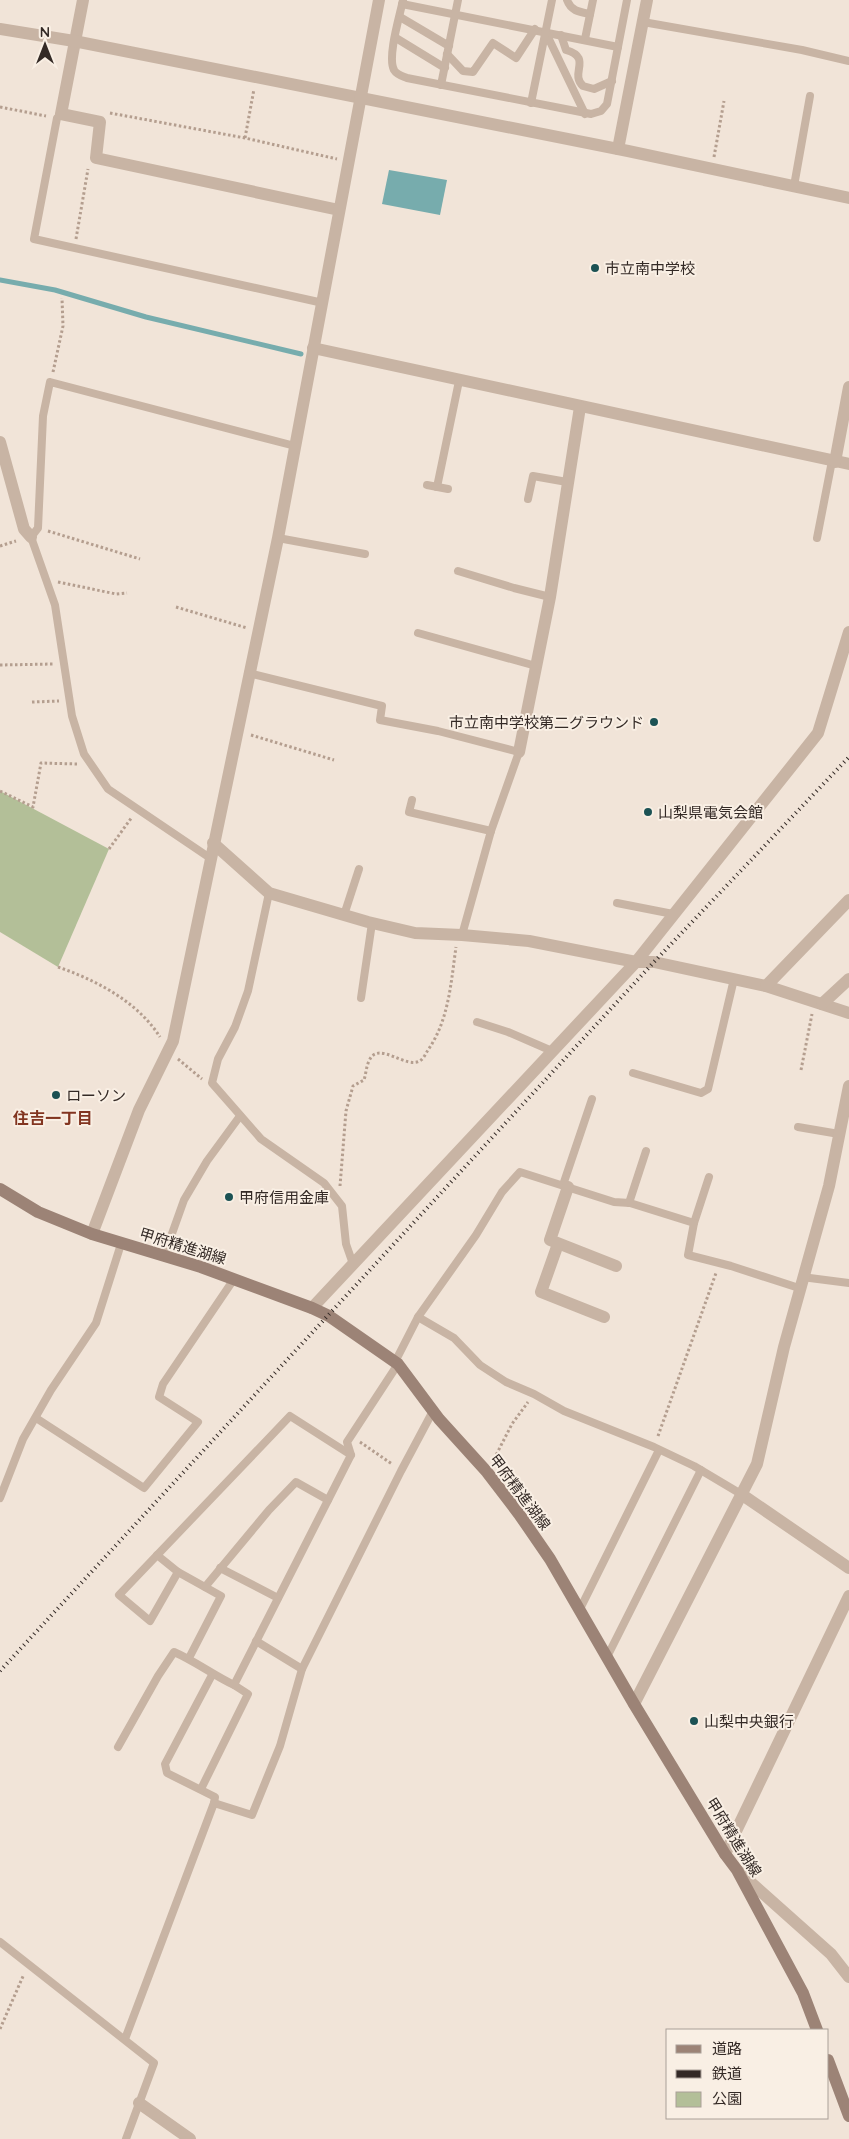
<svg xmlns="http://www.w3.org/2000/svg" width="849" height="2139" font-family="Quicksand,'Noto Sans JP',sans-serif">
<rect width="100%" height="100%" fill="#f1e4d8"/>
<polygon fill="#b3bf98" points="0,791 109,849 58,967 0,932"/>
<polygon fill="#77acad" points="389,170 447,180 440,215 382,204"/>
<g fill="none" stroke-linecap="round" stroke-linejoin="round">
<polyline stroke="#77acad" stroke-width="5" points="0,280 55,290 146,317 301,354"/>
<g stroke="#b49e8f" stroke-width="3" stroke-dasharray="2.5 2.5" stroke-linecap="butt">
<polyline points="0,107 46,116"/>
<polyline points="110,113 245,138 337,159"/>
<polyline points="245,138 254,89"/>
<polyline points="714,157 724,101"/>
<polyline points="76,239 88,169"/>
<polyline points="53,372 63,326 62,298"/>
<polyline points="48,531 140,559"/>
<polyline points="0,546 16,541"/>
<polyline points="58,582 116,594 127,593"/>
<polyline points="176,607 247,628"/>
<polyline points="0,665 54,664"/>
<polyline points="32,702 59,701"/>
<polyline points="251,735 334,760"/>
<polyline points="0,791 33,807 41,763 77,764"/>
<polyline points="109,849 132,817"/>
<path d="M58 967C96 980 138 1002 160 1037"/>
<polyline points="178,1059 202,1079"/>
<polyline points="801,1070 812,1014"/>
<path d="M340 1186 346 1111 353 1086 364 1080C366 1074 366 1067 369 1061 378 1039 407 1071 421 1060 424 1058 426 1053 428 1050 449 1020 451 982 456 947"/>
<polyline points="658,1436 716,1273"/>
<polyline points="360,1442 392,1464"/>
<polyline points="494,1459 512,1424 528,1402"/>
<polyline points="0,2029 24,1974"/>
</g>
<g stroke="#c8b4a4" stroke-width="8">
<path d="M403 0C400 15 387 57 394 70 397 75 402 76 407 78L591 114 601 111 607 104 627 0"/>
<path d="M567 0C571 11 579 12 590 14"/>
<polyline points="402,4 618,47"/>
<polyline points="400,17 449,46"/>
<polyline points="643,22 802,50 849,61"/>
<polyline points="545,31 585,114"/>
<path d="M561 35 566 50C593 58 569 73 583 86L594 89 612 81"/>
<polyline points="396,38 445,68"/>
<polyline points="585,39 593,0"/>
<polyline points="447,54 463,71 473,72 493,43 516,58 535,29"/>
<polyline points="441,85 458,0"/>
<polyline points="531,103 552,0"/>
<polyline points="61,114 57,118 34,239 323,303"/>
<polyline points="794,186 810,96"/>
<polyline points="427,485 448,489"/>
<polyline points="437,487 459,381"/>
<polyline points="528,499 533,476 567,482"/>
<polyline points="278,538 365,554"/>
<polyline points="817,538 832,461"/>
<polyline points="458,571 514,588 550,597"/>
<polyline points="418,633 536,666"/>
<polyline points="248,673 382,706 380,720 438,731 519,752 491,831 462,935"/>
<polyline points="412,800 409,812 491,831"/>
<polyline points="210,858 108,789 84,754 72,716 55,605 31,537 38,528 43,416 50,382 295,446"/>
<polyline points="269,893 248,991 235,1027 218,1059 212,1083 261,1139 324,1183 342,1206 346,1244 353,1264"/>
<polyline points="617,903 673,914"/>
<polyline points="344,915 359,869"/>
<polyline points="361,998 372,923"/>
<polyline points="477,1022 508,1032 552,1051"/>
<polyline points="633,1073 701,1093 708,1089 734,979"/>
<polyline points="798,1127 839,1134"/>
<polyline points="563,1185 592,1099"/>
<polyline points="629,1203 646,1151"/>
<polyline points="694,1223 709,1177"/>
<polyline points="164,1256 184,1200 207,1161 240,1116"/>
<polyline points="802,1277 849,1283"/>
<polyline points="418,1317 454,1338 480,1365 506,1382 534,1394 564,1411 654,1447 694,1466 741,1494"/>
<polyline points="395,1362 418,1317 476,1235 502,1192 520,1172 614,1202 630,1203 694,1223 688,1255 731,1266 799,1288"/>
<polyline points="36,1418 144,1488 198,1422 159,1397 163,1384 234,1279"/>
<polyline points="0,1498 23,1439 51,1390 96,1323 121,1244"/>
<polyline points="157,1555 178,1572 221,1596 189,1658"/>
<polyline points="220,1568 278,1598"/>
<polyline points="178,1572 150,1621 119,1595 290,1416 351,1455"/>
<polyline points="205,1587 269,1510 296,1482 328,1500"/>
<polyline points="580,1609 659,1450"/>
<polyline points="256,1641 302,1669"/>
<polyline points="607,1657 701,1470"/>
<polyline points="212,1675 165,1764 167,1773 215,1797 214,1803"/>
<path d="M118 1747 158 1676 174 1652C195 1661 213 1675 234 1685"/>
<polyline points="201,1789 248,1694 234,1685 351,1455 347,1442 398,1364"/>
<polyline points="0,1942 154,2063 126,2139"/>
<polyline points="125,2039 214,1803 252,1815 280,1746 302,1669 401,1471 433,1411"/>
</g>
<g stroke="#c8b4a4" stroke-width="12">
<polyline points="83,0 61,114 100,122 96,158 339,210"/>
<polyline points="618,149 647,0"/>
<polyline points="313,348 849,464"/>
<polyline points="0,442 24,529 31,537"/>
<polyline points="519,752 550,597 580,407"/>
<polyline points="213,843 269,893 368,922 415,933 462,935 529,941 636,962 654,962 766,986 849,1013"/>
<polyline points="766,986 849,900"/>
<polyline points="822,1004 849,979"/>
<polyline points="568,1187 550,1240 616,1266"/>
<polyline points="558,1244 541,1292 604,1317"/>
<polyline points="312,1308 636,962 818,733 849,632"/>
<polyline points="741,1494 849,1568"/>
<polyline points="634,1704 757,1464 784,1347 829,1186 849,1086"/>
<polyline points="725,1854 849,1596"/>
<polyline points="739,1872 831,1954 849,1977"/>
<polyline points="139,2103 190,2139"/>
</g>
<g stroke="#c8b4a4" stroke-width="12">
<polyline points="0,29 74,41 628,151 849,198"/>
<polyline points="835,462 849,387"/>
<polyline points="92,1234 139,1110 173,1041 278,538 379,0"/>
</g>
<g stroke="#9c8376" stroke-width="12">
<polyline points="0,1189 38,1212 92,1234 201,1267 312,1308 329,1316 398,1364 439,1419 487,1472 519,1514 550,1559 634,1704 725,1854 737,1870 803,1993 817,2030"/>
<polyline points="828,2060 849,2116"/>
</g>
<polyline stroke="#342a26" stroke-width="4" stroke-dasharray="1 4" stroke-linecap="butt" points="0,1671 654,962 849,757"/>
</g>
<g fill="#1c5254" stroke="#f9efe4" stroke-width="2">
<circle cx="595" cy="268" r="5"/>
<circle cx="654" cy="722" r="5"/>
<circle cx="648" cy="812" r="5"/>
<circle cx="56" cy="1095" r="5"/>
<circle cx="229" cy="1197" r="5"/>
<circle cx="694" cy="1721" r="5"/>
</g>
<g text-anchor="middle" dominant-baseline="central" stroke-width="4" stroke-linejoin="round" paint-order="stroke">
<g font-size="15" fill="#342a26" stroke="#f9efe4" text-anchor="start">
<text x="605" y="268">市立南中学校</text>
<text x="644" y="722" text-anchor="end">市立南中学校第二グラウンド</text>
<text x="658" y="812">山梨県電気会館</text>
<text x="66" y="1095">ローソン</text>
<text x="239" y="1197">甲府信用金庫</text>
<text x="704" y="1721">山梨中央銀行</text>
</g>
<g font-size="15" fill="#342a26" stroke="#f9efe4">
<text transform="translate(183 1246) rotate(17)">甲府精進湖線</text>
<text transform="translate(520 1492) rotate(53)">甲府精進湖線</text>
<text transform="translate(734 1837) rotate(58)">甲府精進湖線</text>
</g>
<g font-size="16" font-weight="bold" fill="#823520" stroke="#f9efe4">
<text x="53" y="1118">住吉一丁目</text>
</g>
</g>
<rect x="666" y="2029" width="162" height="90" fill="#f9efe4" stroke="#aaa098"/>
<rect x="676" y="2045" width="25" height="8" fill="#9c8376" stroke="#aaa098"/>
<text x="712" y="2054" font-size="15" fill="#342a26">道路</text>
<rect x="676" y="2070" width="25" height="8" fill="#342a26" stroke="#aaa098"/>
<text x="712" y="2079" font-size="15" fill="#342a26">鉄道</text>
<rect x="676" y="2092" width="25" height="15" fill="#b3bf98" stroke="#aaa098"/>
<text x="712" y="2104" font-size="15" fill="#342a26">公園</text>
<g transform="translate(45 45)" stroke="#f9efe4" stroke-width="4" paint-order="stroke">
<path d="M0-4L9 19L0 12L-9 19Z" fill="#342a26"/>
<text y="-8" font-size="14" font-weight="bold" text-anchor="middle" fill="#342a26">N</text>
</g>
</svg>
